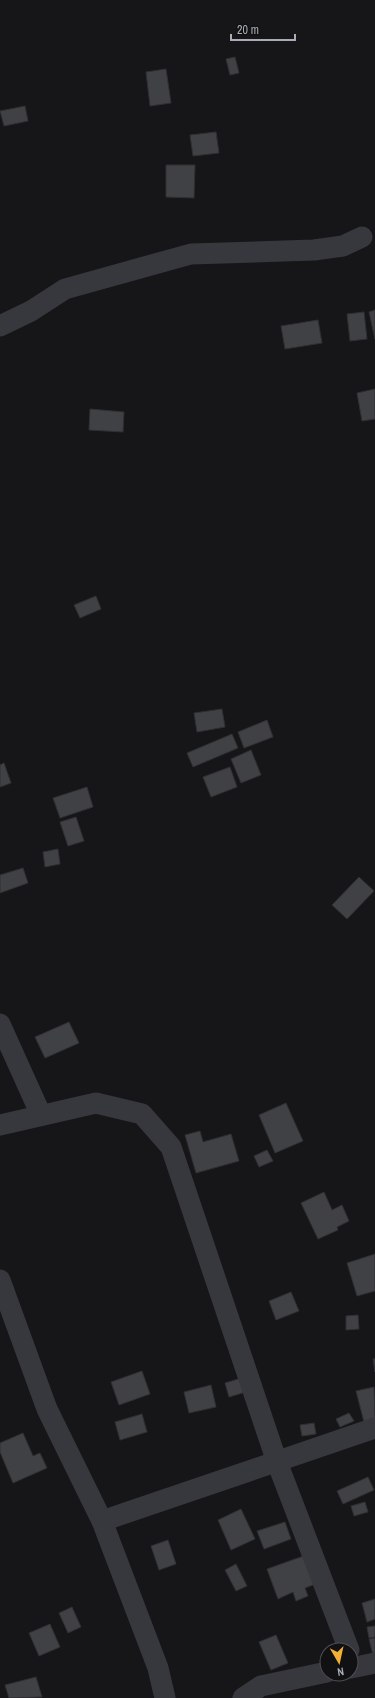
<svg xmlns="http://www.w3.org/2000/svg" width="375" height="1698" font-family="'Archivo Narrow',sans-serif">
<rect width="100%" height="100%" fill="#161618"/>
<g fill="#404145" stroke="#303034">
<polygon points="235,57 239,73 230,75 226,59"/>
<polygon points="166,69 171,103 150,106 146,72"/>
<polygon points="25,106 28,121 4,126 0,111"/>
<polygon points="216,132 219,153 193,156 190,135"/>
<polygon points="166,165 195,165 194,198 166,197"/>
<polygon points="375,310 375,339 369,312"/>
<polygon points="364,312 367,339 350,341 347,314"/>
<polygon points="318,320 322,343 285,349 281,326"/>
<polygon points="375,389 375,419 362,421 357,393"/>
<polygon points="90,409 124,412 123,432 89,430"/>
<polygon points="96,596 101,609 80,618 74,605"/>
<polygon points="222,709 225,727 197,732 194,713"/>
<polygon points="267,720 273,737 244,748 238,732"/>
<polygon points="232,734 238,748 193,767 187,753"/>
<polygon points="251,750 261,775 241,783 231,759"/>
<polygon points="4,763 11,783 0,787 0,765"/>
<polygon points="230,767 237,787 211,797 203,777"/>
<polygon points="87,787 93,807 60,818 53,798"/>
<polygon points="76,817 84,841 68,846 60,822"/>
<polygon points="58,849 60,864 45,867 43,852"/>
<polygon points="23,868 28,883 0,893 0,875"/>
<polygon points="359,877 374,891 347,919 332,905"/>
<polygon points="69,1022 79,1043 45,1058 35,1037"/>
<polygon points="286,1103 303,1141 275,1153 259,1115"/>
<polygon points="200,1131 203,1142 231,1134 239,1161 196,1173 185,1135"/>
<polygon points="267,1150 273,1161 259,1167 254,1156"/>
<polygon points="324,1192 332,1210 342,1205 349,1221 337,1227 338,1230 318,1239 301,1203"/>
<polygon points="375,1254 375,1291 357,1296 347,1263"/>
<polygon points="291,1292 299,1311 276,1320 269,1301"/>
<polygon points="358,1315 359,1329 346,1330 346,1316"/>
<polygon points="373,1359 375,1359 375,1372"/>
<polygon points="142,1371 150,1394 119,1405 111,1382"/>
<polygon points="245,1377 249,1391 229,1397 225,1383"/>
<polygon points="211,1385 216,1407 189,1413 184,1392"/>
<polygon points="374,1387 375,1419 364,1422 356,1391"/>
<polygon points="349,1413 354,1421 340,1427 336,1419"/>
<polygon points="142,1414 147,1432 120,1440 115,1422"/>
<polygon points="314,1423 316,1434 302,1436 300,1425"/>
<polygon points="23,1433 33,1456 40,1453 47,1468 13,1483 0,1452 0,1443"/>
<polygon points="368,1477 374,1490 343,1504 337,1491"/>
<polygon points="365,1502 368,1512 354,1516 351,1506"/>
<polygon points="241,1509 255,1539 231,1550 218,1520"/>
<polygon points="285,1522 291,1539 264,1549 257,1531"/>
<polygon points="168,1540 176,1564 159,1570 151,1546"/>
<polygon points="312,1553 323,1581 305,1588 308,1596 296,1601 293,1592 278,1599 267,1569"/>
<polygon points="236,1564 247,1586 236,1591 225,1570"/>
<polygon points="375,1599 375,1619 367,1622 362,1603"/>
<polygon points="72,1607 81,1627 68,1633 59,1613"/>
<polygon points="50,1624 60,1647 39,1656 29,1633"/>
<polygon points="375,1626 375,1637 369,1638 367,1627"/>
<polygon points="276,1635 288,1663 271,1670 259,1642"/>
<polygon points="375,1638 375,1659 374,1659 369,1639"/>
<polygon points="36,1677 42,1697 9,1698 5,1685"/>
</g>
<g fill="none" stroke-linecap="round" stroke-linejoin="round">
<g stroke="#37383d" stroke-width="21">
<polyline points="0,326 31,311 65,289 191,254 314,250 343,246 362,237"/>
<polyline points="0,1024 41,1115"/>
<polyline points="0,1125 96,1103 142,1114 171,1147 277,1462 349,1650"/>
<polyline points="0,1280 47,1409 102,1521 158,1668 165,1698"/>
<polyline points="102,1521 375,1428"/>
<polyline points="351,1668 375,1663"/>
<polyline points="243,1698 261,1686 327,1672"/>
</g>
</g>
<g transform="translate(339 1662) rotate(171)"><circle r="19" fill="#111113" stroke="#4d4f55"/>
<path d="M0-3L7 15L0 10L-7 15Z" fill="#f2b134"/>
<text y="-6" font-size="11" font-weight="bold" text-anchor="middle" fill="#a8adb8">N</text>
</g>
<path d="M231 34v6h64v-6" fill="none" stroke="#a8adb8" stroke-width="2"/>
<text x="237" y="34" font-size="12" fill="#a8adb8" stroke="#111113" stroke-width="3" paint-order="stroke">20 m</text>
</svg>
